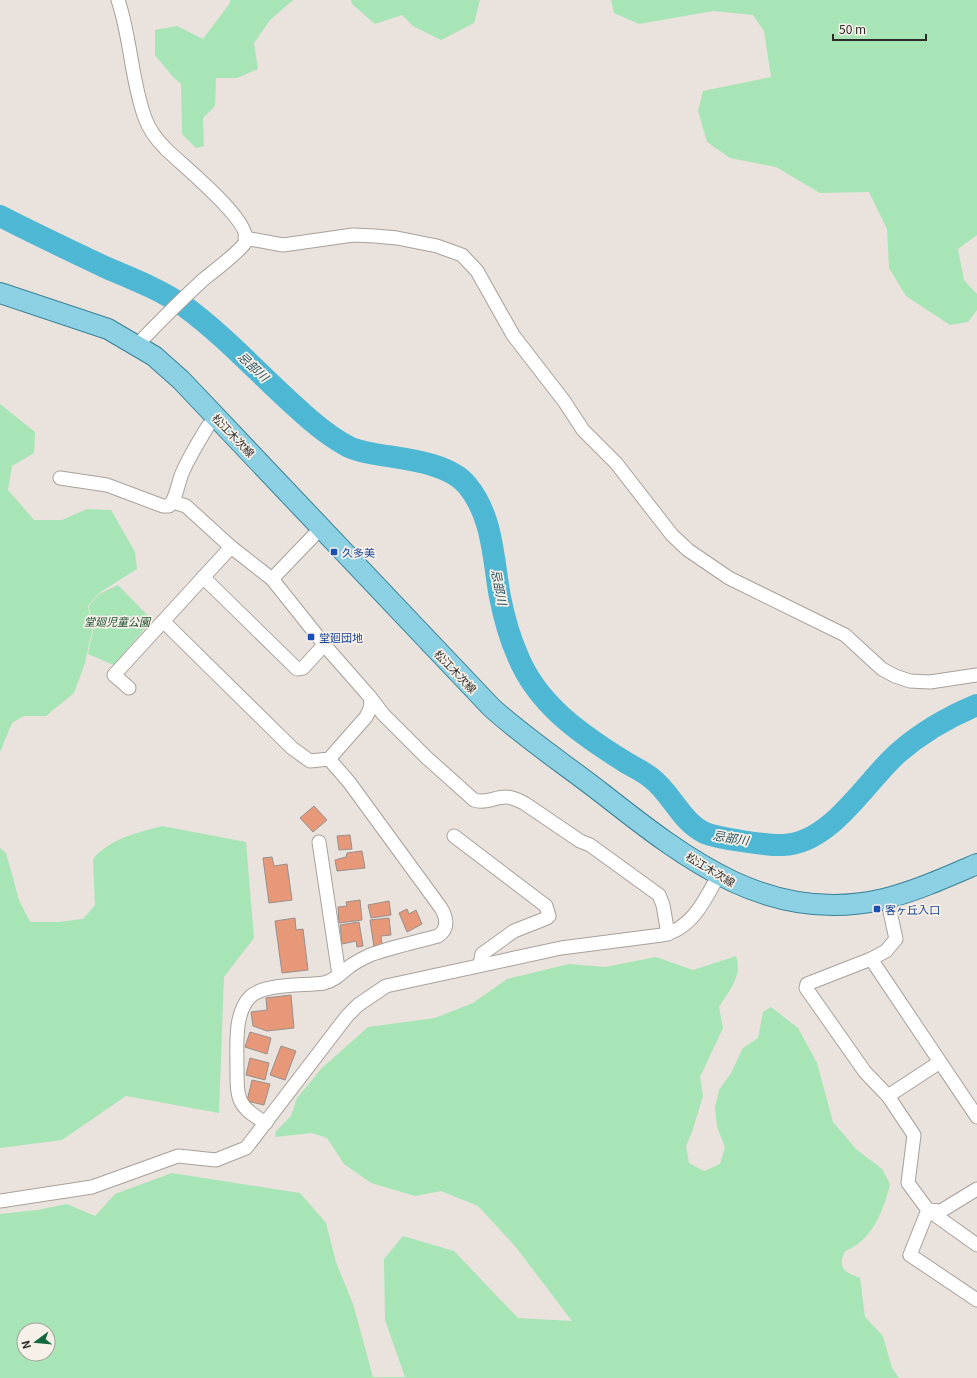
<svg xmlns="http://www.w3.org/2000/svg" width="977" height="1378" font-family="Georgia,'Noto Sans JP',serif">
<rect width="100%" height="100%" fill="#eae2dc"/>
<g fill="#a7e5b6" fill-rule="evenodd">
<polygon points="230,0 293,0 270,20 254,43 258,69 237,78 216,78 215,106 203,118 204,146 196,148 182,134 181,84 173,77 155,55 155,30 177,26 203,39 230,3"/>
<polygon points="351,0 480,0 474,23 441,40 413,26 402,15 375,24 352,4"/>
<polygon points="611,0 977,0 977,235 958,249 964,280 977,294 977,310 968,322 950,325 906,296 889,268 887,229 869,192 820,193 776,167 730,158 707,142 698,111 703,91 771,77 764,31 753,15 713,11 639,24 614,13"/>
<polygon points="0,404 35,432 34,453 12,466 8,490 34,520 62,520 87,509 111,510 135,552 137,569 99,593 88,606 92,631 85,663 74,693 46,716 24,716 12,723 0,752"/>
<polygon points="118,585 152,620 114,665 88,654 93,630 89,606 99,594"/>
<path d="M162 826 246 842 254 938 224 977 219 1113 126 1096 62 1140 0 1148V848L6 853 19 900 30 922H58L83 919 95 905 93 859C111 838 137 833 162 826Z"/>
<path d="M736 956C743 977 729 990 719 1007L723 1028 700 1077 703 1096 692 1132 686 1146 689 1163 704 1171 720 1164 725 1147 717 1127 715 1107 719 1090 731 1073 743 1048 758 1038 763 1012 771 1007 798 1028 817 1063 833 1122 856 1149 882 1169 890 1184C884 1210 872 1241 845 1251 837 1268 844 1272 860 1278L865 1317 883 1336 892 1368 899 1378H0V1214L37 1210 67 1204 95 1216 115 1194 172 1173 300 1193 326 1223 336 1262 353 1304 373 1377H405L385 1320 384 1259 403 1236 454 1251 518 1318 572 1321 515 1246 478 1206 441 1191 415 1196 371 1183 344 1164 327 1138 312 1133 275 1137 276 1131 291 1116 297 1098 322 1068 368 1027 435 1018 473 1003 507 979 569 964 605 967 656 957 693 970ZM24 1330H48V1354H24Z"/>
</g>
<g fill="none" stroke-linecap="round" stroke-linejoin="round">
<path stroke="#4eb7d4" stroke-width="22" d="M0 216C35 234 71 251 107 268 133 279 161 290 184 306 225 336 259 374 297 408 313 423 330 437 349 447 357 451 366 452 375 454 402 459 448 462 467 485 493 516 493 559 500 597 504 617 509 636 517 654 536 703 579 733 622 760 631 766 641 770 650 777 672 793 680 821 705 833 717 838 769 846 783 845 831 844 866 781 898 753 922 732 948 717 977 705"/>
</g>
<g fill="#e69878" stroke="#988f8c">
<polygon points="314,806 327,820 313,832 300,818"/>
<polygon points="350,835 352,849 339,850 337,836"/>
<polygon points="362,851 365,868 337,871 335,860 346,857 347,853"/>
<polygon points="272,857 274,866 287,864 292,900 269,903 263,858"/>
<polygon points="360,900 362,920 339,923 338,907 347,906 346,902"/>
<polygon points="389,901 391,915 371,918 368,905"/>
<polygon points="407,909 409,914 416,910 422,924 407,932 399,913"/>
<polygon points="295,918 296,930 303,929 308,970 282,973 275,921"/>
<polygon points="389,918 391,935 381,936 382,946 374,947 370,920"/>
<polygon points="359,922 363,946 357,947 356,941 342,944 340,925"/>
<polygon points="291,995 294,1028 267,1031 253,1026 251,1012 267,1010 266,998"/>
<polygon points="250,1032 271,1038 267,1054 245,1047"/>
<polygon points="281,1046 296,1051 285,1080 270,1075"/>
<polygon points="250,1058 269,1063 265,1080 246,1075"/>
<polygon points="252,1080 270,1084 264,1105 247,1101"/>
</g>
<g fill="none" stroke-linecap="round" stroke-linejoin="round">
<defs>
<g id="street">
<path d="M118 0C131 38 131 80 145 118 149 129 157 140 165 148 179 163 255 222 245 243 239 252 214 271 204 279 181 300 159 322 137 345"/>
<polyline points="245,238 283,245 353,235 375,236 397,238 437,246 462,255 477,271 513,335 564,401 583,430 616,463 672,535 688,550 729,578 845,635 882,669 895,676 910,681 930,682 977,675"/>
<path d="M60 478 107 485 163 506H169C177 498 178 481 183 471 190 455 199 441 208 426"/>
<polyline points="173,502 186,506 231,547"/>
<polyline points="203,577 297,669 303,668 324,645"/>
<polyline points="272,579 321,528"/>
<path d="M129 688 114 675 231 547 272 579 327 648 370 697C372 705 370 710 366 717L329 759 310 761 292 748 163 621"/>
<path d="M370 697 383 714 426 757 474 800C486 804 494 797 506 797 512 797 518 800 524 803L580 841 590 845 659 895 663 905 668 934"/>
<polyline points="454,836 546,906 549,916 547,918 514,931 482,954 480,964"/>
<polyline points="319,842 339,975"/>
<polyline points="887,898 896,939 886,951 871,959 807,984 806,988 865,1072 888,1096 914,1135 908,1183 928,1210 941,1211 977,1189"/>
<polyline points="871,959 977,1117"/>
<polyline points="888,1096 940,1062"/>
<path d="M266 1123C237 1106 237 1100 237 1067 237 1046 234 1013 250 997 264 983 304 986 324 983 334 981 341 973 349 967 355 962 364 958 370 955 392 947 416 942 438 936 449 929 447 918 441 908L349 782 329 759"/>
<path d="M0 1201 92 1187 178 1156 216 1160 246 1148 347 1016 358 1005 386 986 561 948 662 935C692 929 705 900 718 876"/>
<polyline points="977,1245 928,1210 910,1255 977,1300"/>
</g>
<path id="primary" d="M0 293 108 329 154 356 181 380 491 707C526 739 566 765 603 794 687 860 771 926 884 899 916 891 947 877 977 864"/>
</defs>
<use href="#street" stroke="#a8a19b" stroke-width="15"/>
<use href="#primary" stroke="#388196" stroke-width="22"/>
<use href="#street" stroke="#fff" stroke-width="13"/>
<use href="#primary" stroke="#8bd0e3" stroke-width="20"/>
</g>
<g fill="#1a4fb4" stroke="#f7f0e9" stroke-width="1.5">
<rect x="330" y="548" width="8" height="8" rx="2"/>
<rect x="307" y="633" width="8" height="8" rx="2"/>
<rect x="873" y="905" width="8" height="8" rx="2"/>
</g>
<g text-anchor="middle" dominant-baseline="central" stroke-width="3.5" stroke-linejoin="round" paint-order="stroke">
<g font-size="11" fill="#2c2a27" stroke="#f7f0e9">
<text transform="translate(234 435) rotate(46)">松江木次線</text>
<text transform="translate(456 671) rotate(46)">松江木次線</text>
<text transform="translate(711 869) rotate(31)">松江木次線</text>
</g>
<g font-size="11" fill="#164399" stroke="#f7f0e9" text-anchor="start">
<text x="342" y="552">久多美</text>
<text x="319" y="637">堂廻団地</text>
<text x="885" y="909">客ヶ丘入口</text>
</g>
<g font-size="11" font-style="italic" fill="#184c2a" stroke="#f7f0e9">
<text x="117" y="621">堂廻児童公園</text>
</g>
<g font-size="12" font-style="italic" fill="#1f4c59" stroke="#f7f0e9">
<text transform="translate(254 366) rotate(43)">忌部川</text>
<text transform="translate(500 587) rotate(79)">忌部川</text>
<text transform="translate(731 837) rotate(9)">忌部川</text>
</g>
</g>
<g transform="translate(36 1342) rotate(254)"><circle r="19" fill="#f7f0e9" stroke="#a6a19b"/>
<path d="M0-3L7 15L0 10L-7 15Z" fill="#12693b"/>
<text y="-6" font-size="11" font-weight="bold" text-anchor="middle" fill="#2c2a27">N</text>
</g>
<path d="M833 34v6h93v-6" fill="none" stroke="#2c2a27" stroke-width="2"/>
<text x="839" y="34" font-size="12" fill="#2c2a27" stroke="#f7f0e9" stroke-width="3" paint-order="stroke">50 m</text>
</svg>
